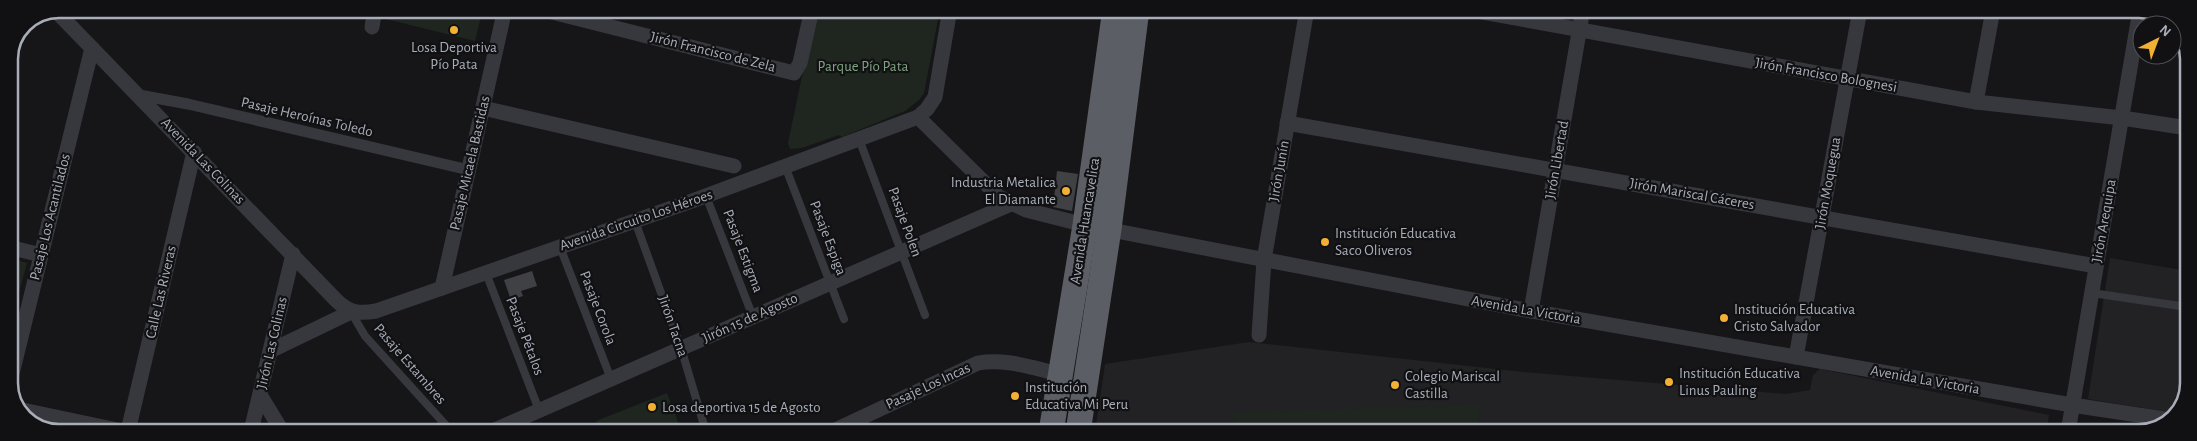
<svg xmlns="http://www.w3.org/2000/svg" width="2197" height="441" font-family="'Alegreya Sans',sans-serif">
<rect width="100%" height="100%" fill="#161618"/>
<g fill="#222225">
<polygon points="2110,258 2188,271 2187,392 2175,413 2088,399"/>
<polygon points="1249,342 1523,372 1786,394 1810,390 1813,375 1820,369 2049,415 2046,432 1095,432 1105,364"/>
</g>
<g fill="#1e261f">
<polygon points="389,9 483,9 475,41 386,19"/>
<polygon points="816,9 940,9 924,93 920,99 905,111 842,137 839,135 802,148 790,149 788,143"/>
<polygon points="9,258 27,263 9,329"/>
<polygon points="667,393 682,432 600,432 596,421"/>
<polygon points="1480,405 1478,432 1232,432 1233,412"/>
</g>
<g fill="#404145">
<polygon points="1057,171 1078,174 1072,211 1053,207"/>
<polygon points="532,271 537,286 521,291 523,296 511,300 504,280"/>
</g>
<g fill="none" stroke-linecap="round" stroke-linejoin="round">
<g stroke="#37383d" stroke-width="8">
<polyline points="859,139 925,315"/>
<polyline points="785,166 844,319"/>
<polyline points="706,196 753,317"/>
<polyline points="635,221 681,348 706,432"/>
<polyline points="560,247 611,379"/>
<polyline points="486,273 539,410"/>
<polyline points="2092,293 2187,307"/>
<polyline points="351,312 365,336 452,432"/>
</g>
<polyline stroke="#37383d" stroke-width="11" points="139,95 188,104 469,170"/>
<g stroke="#37383d" stroke-width="15">
<polyline points="540,9 794,73 800,63 812,9"/>
<polyline points="1466,9 1976,102 2122,118 2188,128"/>
<path d="M55 10 336 300C349 313 359 314 376 311L692 201 918 117 927 109 935 97 950 9"/>
<polyline points="372,27 375,9"/>
<polyline points="1976,102 1993,10"/>
<polyline points="483,108 734,166"/>
<polyline points="918,117 999,197 1026,210 1085,225 1531,311 2072,405 2171,420"/>
<polyline points="1287,123 2096,266"/>
<polyline points="9,247 41,255"/>
<polyline points="442,288 505,9"/>
<polyline points="1531,311 1583,9"/>
<polyline points="1259,335 1264,260 1307,9"/>
<polyline points="270,351 351,312"/>
<polyline points="1796,357 1860,10"/>
<polyline points="9,386 92,48"/>
<polyline points="260,395 282,431"/>
<polyline points="18,409 122,431"/>
<polyline points="128,431 194,152"/>
<polyline points="251,431 293,254"/>
<polyline points="490,432 1011,204"/>
<path d="M831 432 978 363C1005 358 1033 368 1059 374"/>
<polyline points="2068,432 2140,10"/>
</g>
<g stroke="#5b5e65" stroke-width="25">
<polyline points="1051,432 1085,225 1115,9"/>
<polyline points="1078,432 1109,229 1137,9"/>
</g>
</g>
<g fill="#f2b134" stroke="#111113" stroke-width="2">
<circle cx="454" cy="30" r="5"/>
<circle cx="1066" cy="191" r="5"/>
<circle cx="1325" cy="242" r="5"/>
<circle cx="1724" cy="318" r="5"/>
<circle cx="1669" cy="382" r="5"/>
<circle cx="1395" cy="385" r="5"/>
<circle cx="1015" cy="396" r="5"/>
<circle cx="652" cy="407" r="5"/>
</g>
<g text-anchor="middle" dominant-baseline="central" stroke-width="4.5" stroke-linejoin="round" paint-order="stroke">
<g font-size="15" fill="#a8adb8" stroke="#111113" text-anchor="start">
<text x="454" y="47" text-anchor="middle">Losa Deportiva<tspan x="454" dy="17">Pío Pata</tspan></text>
<text x="1056" y="182" text-anchor="end">Industria Metalica<tspan x="1056" dy="17">El Diamante</tspan></text>
<text x="1335" y="233">Institución Educativa<tspan x="1335" dy="17">Saco Oliveros</tspan></text>
<text x="1734" y="309">Institución Educativa<tspan x="1734" dy="17">Cristo Salvador</tspan></text>
<text x="1679" y="373">Institución Educativa<tspan x="1679" dy="17">Linus Pauling</tspan></text>
<text x="1405" y="376">Colegio Mariscal<tspan x="1405" dy="17">Castilla</tspan></text>
<text x="1025" y="387">Institución<tspan x="1025" dy="17">Educativa Mi Peru</tspan></text>
<text x="662" y="407">Losa deportiva 15 de Agosto</text>
</g>
<g font-size="15" fill="#a8adb8" stroke="#111113">
<text transform="translate(713 52) rotate(14)">Jirón Francisco de Zela</text>
<text transform="translate(1826 75) rotate(10)">Jirón Francisco Bolognesi</text>
<text transform="translate(307 117) rotate(13)">Pasaje Heroínas Toledo</text>
<text transform="translate(1557 160) rotate(-80)">Jirón Libertad</text>
<text transform="translate(203 161) rotate(46)">Avenida Las Colinas</text>
<text transform="translate(470 163) rotate(-77)">Pasaje Micaela Bastidas</text>
<text transform="translate(1279 171) rotate(-80)">Jirón Junín</text>
<text transform="translate(1828 183) rotate(-80)">Jirón Moquegua</text>
<text transform="translate(1692 194) rotate(10)">Jirón Mariscal Cáceres</text>
<text transform="translate(50 217) rotate(-76)">Pasaje Los Acantilados</text>
<text transform="translate(636 220) rotate(-19)">Avenida Circuito Los Héroes</text>
<text transform="translate(1085 221) rotate(-81)">Avenida Huancavelica</text>
<text transform="translate(2104 221) rotate(-80)">Jirón Arequipa</text>
<text transform="translate(905 222) rotate(70)">Pasaje Polen</text>
<text transform="translate(828 238) rotate(69)">Pasaje Espiga</text>
<text transform="translate(743 251) rotate(69)">Pasaje Estigma</text>
<text transform="translate(161 292) rotate(-77)">Calle Las Riveras</text>
<text transform="translate(598 308) rotate(69)">Pasaje Corola</text>
<text transform="translate(1526 310) rotate(10)">Avenida La Victoria</text>
<text transform="translate(750 318) rotate(-24)">Jirón 15 de Agosto</text>
<text transform="translate(673 326) rotate(71)">Jirón Tacna</text>
<text transform="translate(525 336) rotate(69)">Pasaje Pétalos</text>
<text transform="translate(272 343) rotate(-77)">Jirón Las Colinas</text>
<text transform="translate(410 364) rotate(49)">Pasaje Estambres</text>
<text transform="translate(1925 380) rotate(10)">Avenida La Victoria</text>
<text transform="translate(928 386) rotate(-25)">Pasaje Los Incas</text>
</g>
<g font-size="15" fill="#7fa381" stroke="#111113">
<text x="863" y="66">Parque Pío Pata</text>
</g>
</g>
<path d="M0 0H2197V441H0ZM59 18H2139A41 41 0 0 1 2180 59V383A41 41 0 0 1 2139 424H59A41 41 0 0 1 18 383V59A41 41 0 0 1 59 18Z" fill="#111113" fill-rule="evenodd"/>
<path fill="none" stroke="#a8adb8" stroke-width="2.5" d="M59 18H2139A41 41 0 0 1 2180 59V383A41 41 0 0 1 2139 424H59A41 41 0 0 1 18 383V59A41 41 0 0 1 59 18Z"/>
<g transform="translate(2157 40) rotate(42)"><circle r="24" fill="#111113" stroke="#4d4f55"/>
<path d="M0-4L9 19L0 12L-9 19Z" fill="#f2b134"/>
<text y="-8" font-size="14" font-weight="bold" text-anchor="middle" fill="#a8adb8">N</text>
</g>
</svg>
